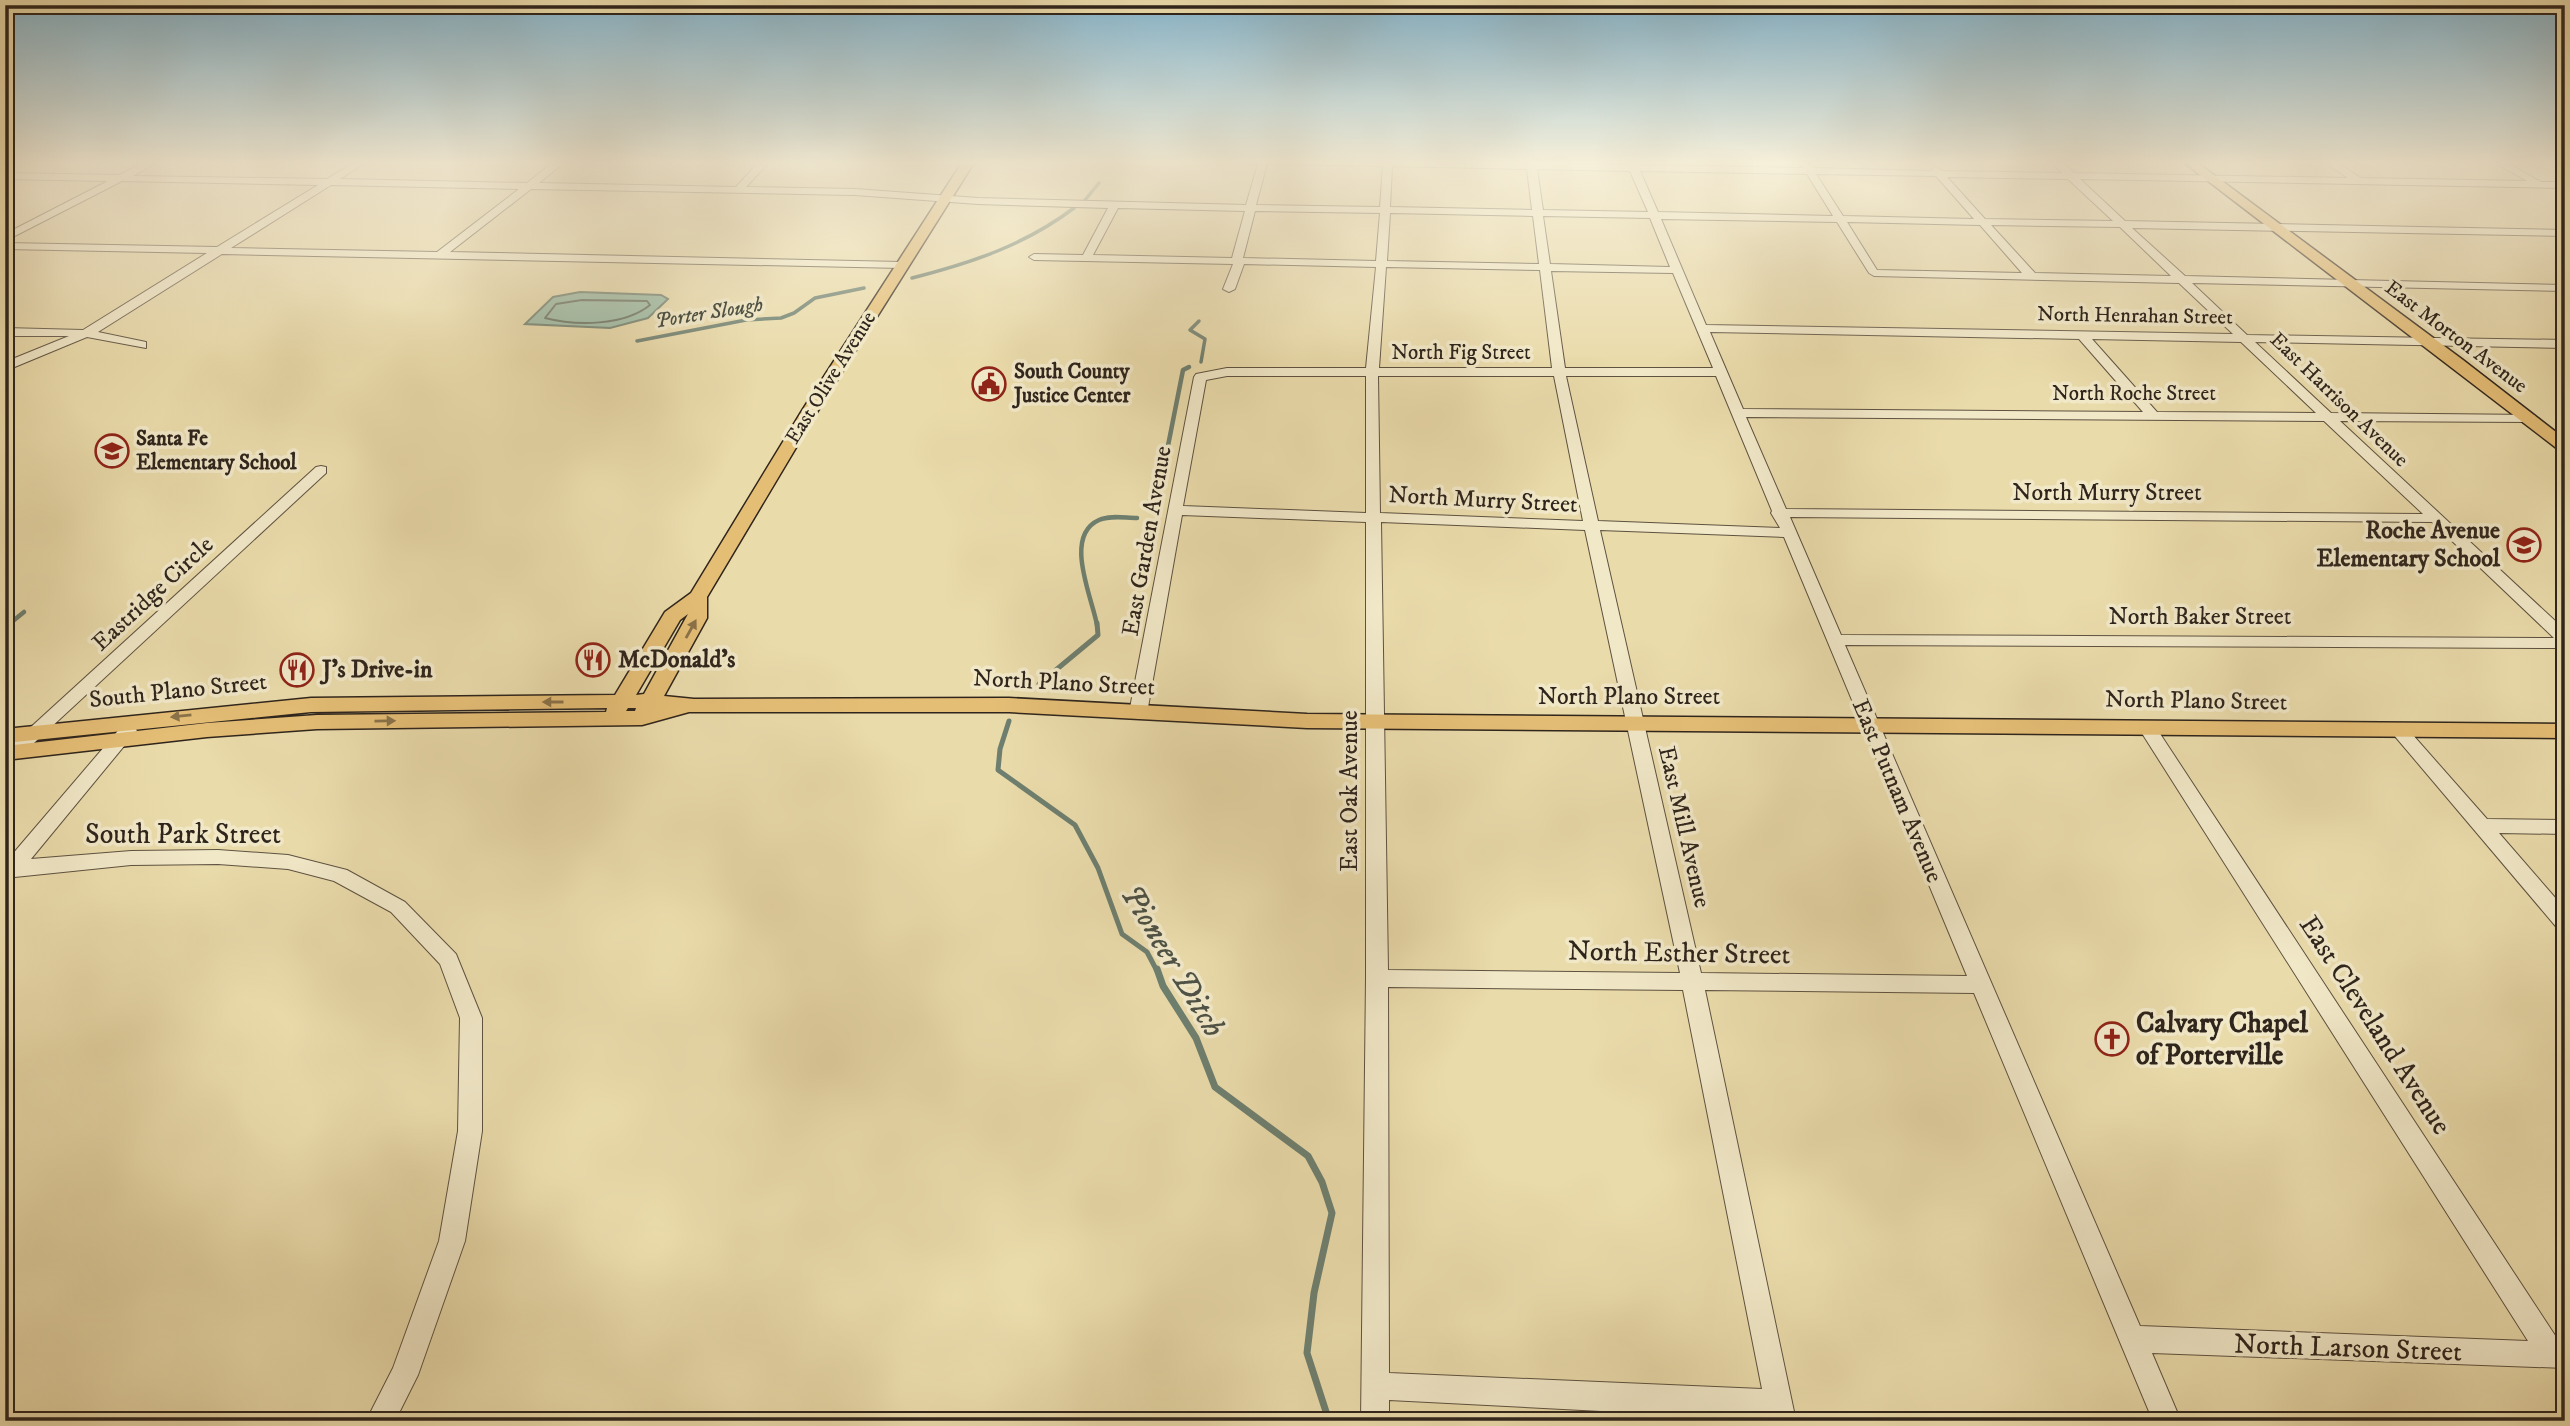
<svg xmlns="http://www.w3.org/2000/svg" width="2570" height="1426" font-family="'IM FELL DW Pica',serif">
<rect width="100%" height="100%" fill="#eadbab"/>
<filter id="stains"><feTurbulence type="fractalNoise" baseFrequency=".00286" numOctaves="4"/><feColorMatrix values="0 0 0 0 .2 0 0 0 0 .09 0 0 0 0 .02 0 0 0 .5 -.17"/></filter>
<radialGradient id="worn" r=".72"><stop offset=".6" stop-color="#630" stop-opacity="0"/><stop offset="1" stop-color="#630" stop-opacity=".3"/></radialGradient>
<polygon fill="#98bba6" stroke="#6e7f6f" stroke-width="2" points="580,292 661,295 668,299 648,318 610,328 525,324 553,297"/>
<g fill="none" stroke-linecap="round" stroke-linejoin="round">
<path stroke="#647061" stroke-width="2" d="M582 300 647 301 650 305C624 326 576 326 545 318L556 304Z"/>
<g stroke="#6e7f6f" stroke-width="3.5">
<polyline points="1085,200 1099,183"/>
<path d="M912 278C971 263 1025 245 1074 208"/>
<polyline points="1199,321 1190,330 1205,339 1201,362"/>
<polyline points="637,341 746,320 781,318 794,313 815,298 864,288"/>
</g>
<g stroke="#6e7f6f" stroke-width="4.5">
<polyline points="1147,506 1162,476 1183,370 1189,367"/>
<polyline points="8,625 24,612"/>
<path d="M1097 625C1092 597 1063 536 1099 520 1110 515 1125 518 1137 518"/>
</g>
<g stroke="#6e7f6f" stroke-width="5">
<polyline points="5,627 10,623"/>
<polyline points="1039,684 1098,635 1097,623"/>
<polyline points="1009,721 1000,749 998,770 1075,825 1098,868 1122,934 1147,952 1157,971"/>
</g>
<polyline stroke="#6e7f6f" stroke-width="7" points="1157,969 1163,986 1196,1038 1215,1087 1308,1156 1322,1182 1332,1213 1314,1293 1307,1353 1329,1421"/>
<defs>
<g id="minor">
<path d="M147 161H159L133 176 327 179 356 161H368L340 179 527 183 555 161H566L539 183 736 187 760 161H770L746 187 855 189 978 198 1246 205 1258 164 1246 161H1536V163L1628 165 1626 161H1636L1637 165 1803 168 1800 164 1805 161 1813 168 1931 171 1935 166 1942 171 2062 173 2050 161H2061L2074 173 2348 178 2322 161H2334L2361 178 2527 181 2492 161H2504L2541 182H2565V188L2080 179 2125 221 2565 230V236L2132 228 2185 276 2565 285V291L2192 283 2247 335 2565 340V348L2255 342 2331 413 2534 415 2536 418 2529 422 2340 421 2565 630V648L1845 645 2140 1326 2528 1341 2138 727 2147 721 2153 723 2560 1343 2565 1344V1368L2152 1353 2181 1421H2153L1974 993 1705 990 1796 1421 1389 1400V1421H1361L1366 978V522L1182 515 1147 713 1138 719 1129 713 1194 377 1196 374 1227 368H1366L1376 267 1244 264 1235 289 1229 292 1223 289 1233 264 1034 260 1029 257 1034 254 1083 255 1108 208 978 204 855 195 531 189 450 252 902 262 907 265 902 268 222 254 98 332 146 342V348L87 337 5 371V362L69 336H5V328L83 330 207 253 5 249V243L217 247 318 185 122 181 5 241V234L108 181 5 179V173L119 175ZM1267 164 1383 166 1380 207 1256 205ZM1392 166 1527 169 1532 210 1390 207ZM1537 169 1630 171 1648 212 1543 210ZM1640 171 1807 174 1833 216 1658 212ZM1816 174 1936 176 1974 219 1843 216ZM1947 177 2068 179 2113 221 1985 219ZM331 185 519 189 437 252 231 248ZM1118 208 1245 211 1232 258 1093 255ZM1255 211 1380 213 1376 261 1243 258ZM1390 213 1533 216 1539 264 1387 261ZM1543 216 1650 218 1670 267 1550 264ZM1661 219 1837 222 1869 273 1874 276 2179 283 2233 334 1706 325ZM1847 222 1980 225 2022 273 1877 270ZM1991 225 2120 227 2171 276 2035 273ZM1386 267 1540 270 1552 368H1379ZM1551 271 1673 273 1713 368H1565ZM1710 332 2079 339 2143 412 1743 409ZM2092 339 2241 342 2316 413 2157 412ZM1227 376H1366V513L1183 506 1206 380ZM1378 376H1554L1583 521 1380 513ZM1566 376H1716L1772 511 1771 513 1780 528 1598 521ZM1746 417 2324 421 2423 514 1786 509ZM1790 517 2432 522 2554 638 1841 635ZM1381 522 1585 530 1680 973 1388 970ZM1600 530 1784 537 1967 976 1701 973ZM1388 987 1683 990 1762 1389 1389 1373Z"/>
<polygon points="321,466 326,467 326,473 21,755 9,755 6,751 9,747 316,467"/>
<polygon points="128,724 137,730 134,734 31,859 131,851 218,850 288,855 347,870 405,902 456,954 482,1018 482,1131 465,1241 418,1375 395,1421 366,1421 393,1368 439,1241 458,1131 460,1018 440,964 391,912 334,881 288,869 218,864 131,865 5,878 5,863 122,726"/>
<polygon points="2399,724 2405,726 2487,819 2565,820 2565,834 2499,833 2565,909 2565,931 2558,929 2393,734 2390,730 2393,726"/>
</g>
<g id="major">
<path d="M963 161H975L819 409 707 597V618L664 696 694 699 1009 698 1307 714 2565 724V738L1307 728 1009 712H689L642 725 317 729 207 737 5 760V746L207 723 317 715 606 712 607 708 311 712 5 743V729L311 698 615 695 665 612 691 593 803 409ZM688 614 644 694 636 695 680 620ZM628 708H636L635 711H626Z"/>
<polygon points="2182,161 2195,161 2463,360 2565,439 2565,452 2559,450"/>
</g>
</defs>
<use href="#minor" stroke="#5e5240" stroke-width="2"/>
<use href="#major" stroke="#2f251c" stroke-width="3"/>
<use href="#minor" fill="#f1e8c8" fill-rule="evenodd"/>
<use href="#major" fill="#e5be76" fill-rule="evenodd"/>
</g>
<defs><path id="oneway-solid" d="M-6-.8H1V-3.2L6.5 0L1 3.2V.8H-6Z" transform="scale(1.75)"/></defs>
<g fill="#8a7249">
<use href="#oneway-solid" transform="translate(691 629) rotate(-61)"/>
<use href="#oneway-solid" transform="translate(553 702) rotate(180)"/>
<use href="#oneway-solid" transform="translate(181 716) rotate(174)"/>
<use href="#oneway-solid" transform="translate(385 721) rotate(-1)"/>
</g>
<linearGradient id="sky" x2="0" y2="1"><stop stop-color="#88b7ce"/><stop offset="0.45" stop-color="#f6efd9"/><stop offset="1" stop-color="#f6efd9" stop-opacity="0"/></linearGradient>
<rect width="2570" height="361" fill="url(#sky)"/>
<defs>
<symbol id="civic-ring" viewBox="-11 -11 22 22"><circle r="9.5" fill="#f1e8c8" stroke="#8f2418" stroke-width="1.5"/><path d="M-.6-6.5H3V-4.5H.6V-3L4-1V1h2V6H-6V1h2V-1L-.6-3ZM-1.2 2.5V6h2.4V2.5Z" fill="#8f2418"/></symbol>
<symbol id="school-ring" viewBox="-11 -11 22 22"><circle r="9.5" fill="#f1e8c8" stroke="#8f2418" stroke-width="1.5"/><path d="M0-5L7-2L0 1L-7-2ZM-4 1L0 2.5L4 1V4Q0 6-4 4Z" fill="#8f2418"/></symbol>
<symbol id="restaurant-ring" viewBox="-11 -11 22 22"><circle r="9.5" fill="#f1e8c8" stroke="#8f2418" stroke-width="1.5"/><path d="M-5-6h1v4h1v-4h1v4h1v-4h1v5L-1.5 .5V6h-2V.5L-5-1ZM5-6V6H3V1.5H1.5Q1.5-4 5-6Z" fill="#8f2418"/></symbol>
<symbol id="church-ring" viewBox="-11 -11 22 22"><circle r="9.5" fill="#f1e8c8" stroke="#8f2418" stroke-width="1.5"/><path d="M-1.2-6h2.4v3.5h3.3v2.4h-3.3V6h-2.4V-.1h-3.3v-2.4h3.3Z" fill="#8f2418"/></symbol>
</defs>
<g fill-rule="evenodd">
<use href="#civic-ring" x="970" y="365" width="38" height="38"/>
<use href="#school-ring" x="93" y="432" width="38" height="38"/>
<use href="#school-ring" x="2505" y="526" width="38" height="38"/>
<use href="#restaurant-ring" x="574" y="641" width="38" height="38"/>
<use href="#restaurant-ring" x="278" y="651" width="38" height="38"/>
<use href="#church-ring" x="2093" y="1020" width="38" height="38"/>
</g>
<g text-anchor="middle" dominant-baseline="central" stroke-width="7" stroke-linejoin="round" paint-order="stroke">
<g font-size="21" font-style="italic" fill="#4e5245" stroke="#f1e8c8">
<text transform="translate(709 313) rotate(-9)">Porter Slough</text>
</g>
<g font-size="21" fill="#2f251c" stroke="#f1e8c8">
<text transform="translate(2135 316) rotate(1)">North Henrahan Street</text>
<text transform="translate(2456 337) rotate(37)">East Morton Avenue</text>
<text x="1461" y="353">North Fig Street</text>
<text transform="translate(831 378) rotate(-58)">East Olive Avenue</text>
<text x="2134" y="394">North Roche Street</text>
<text transform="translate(2339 400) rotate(44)">East Harrison Avenue</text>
</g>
<g font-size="21" font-weight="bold" fill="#2f251c" stroke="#f1e8c8" text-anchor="start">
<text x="1014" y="372">South County<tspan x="1014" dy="24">Justice Center</tspan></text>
<text x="136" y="439">Santa Fe<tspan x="136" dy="24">Elementary School</tspan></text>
</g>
<g font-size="24" fill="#2f251c" stroke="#f1e8c8">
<text x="2107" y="493">North Murry Street</text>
<text transform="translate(1483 500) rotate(3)">North Murry Street</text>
<text transform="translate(1147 541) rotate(-80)">East Garden Avenue</text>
<text transform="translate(153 594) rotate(-43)">Eastridge Circle</text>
<text x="2200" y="617">North Baker Street</text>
<text transform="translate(1064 683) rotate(3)">North Plano Street</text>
<text transform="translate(178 691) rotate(-6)">South Plano Street</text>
<text x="1629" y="697">North Plano Street</text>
<text transform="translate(2196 701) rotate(1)">North Plano Street</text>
<text transform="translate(1350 791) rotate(-90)">East Oak Avenue</text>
<text transform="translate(1897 791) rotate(67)">East Putnam Avenue</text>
<text transform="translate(1684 827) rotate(77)">East Mill Avenue</text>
</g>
<g font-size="24" font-weight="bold" fill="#2f251c" stroke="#f1e8c8" text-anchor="start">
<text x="2500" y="531" text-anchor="end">Roche Avenue<tspan x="2500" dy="28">Elementary School</tspan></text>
<text x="618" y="660">McDonald's</text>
<text x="322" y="670">J's Drive-in</text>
</g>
<g font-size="28" fill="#2f251c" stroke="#f1e8c8">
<text x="183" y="834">South Park Street</text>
<text transform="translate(1679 953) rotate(1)">North Esther Street</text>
<text transform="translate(2375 1025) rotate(57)">East Cleveland Avenue</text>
<text transform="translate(2348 1348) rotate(2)">North Larson Street</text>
</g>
<g font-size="28" font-weight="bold" fill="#2f251c" stroke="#f1e8c8" text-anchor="start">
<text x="2136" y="1023">Calvary Chapel<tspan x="2136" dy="32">of Porterville</tspan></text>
</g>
<g font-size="32" font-style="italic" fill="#4e5245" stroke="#f1e8c8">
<text transform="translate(1172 961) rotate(59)">Pioneer Ditch</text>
</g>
</g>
<rect width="2570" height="1426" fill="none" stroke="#eadbab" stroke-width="28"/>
<rect x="7" y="7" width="2556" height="1412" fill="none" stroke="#2f251c" stroke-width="3.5"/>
<rect x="14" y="14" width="2542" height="1398" fill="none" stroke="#2f251c" stroke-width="2"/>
<rect width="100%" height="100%" filter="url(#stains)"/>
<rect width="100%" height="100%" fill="url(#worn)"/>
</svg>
